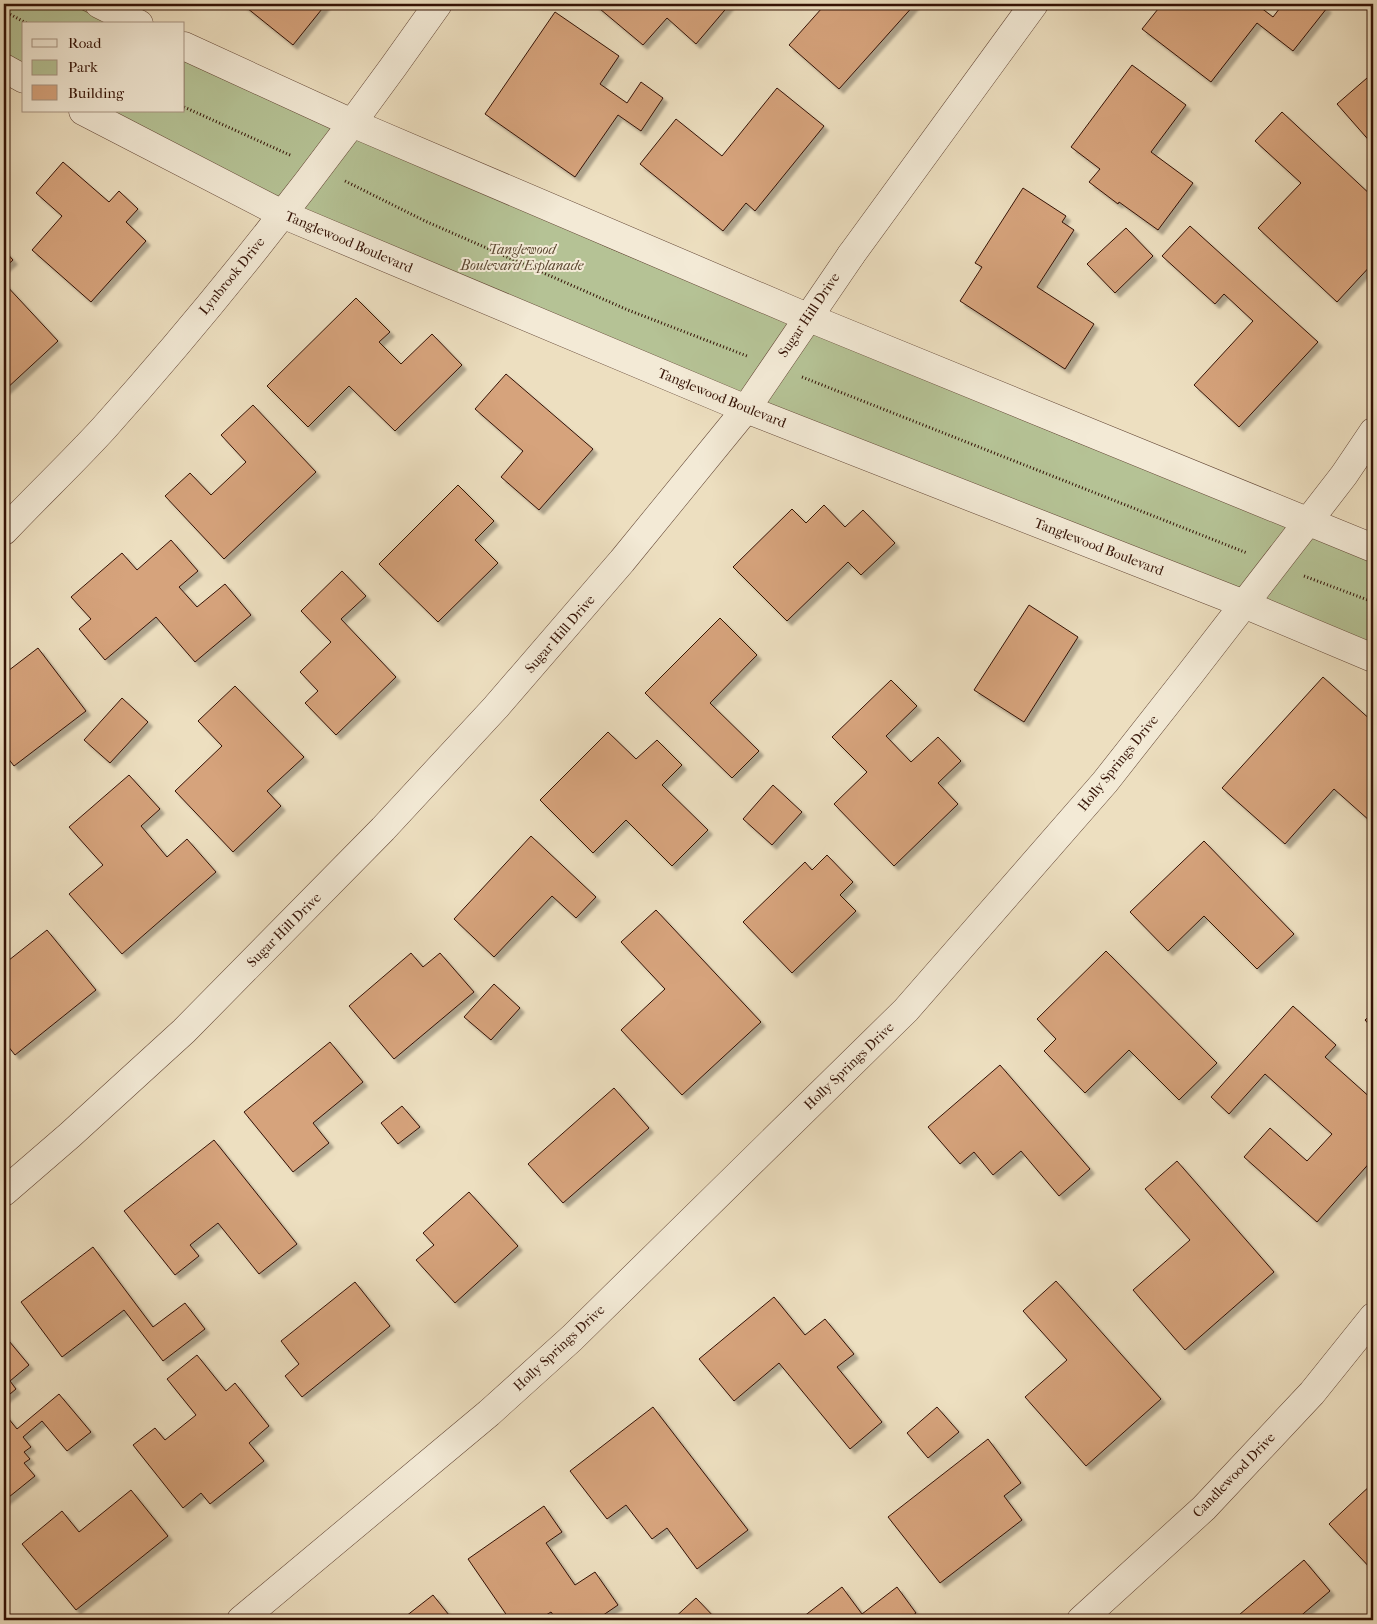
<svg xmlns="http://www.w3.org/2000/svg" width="1377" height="1624" font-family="'IM FELL French Canon',serif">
<defs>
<filter id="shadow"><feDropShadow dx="4.5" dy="4.5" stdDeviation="1" flood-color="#0004"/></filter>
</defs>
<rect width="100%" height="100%" fill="#eddfc0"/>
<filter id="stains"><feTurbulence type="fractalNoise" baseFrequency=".004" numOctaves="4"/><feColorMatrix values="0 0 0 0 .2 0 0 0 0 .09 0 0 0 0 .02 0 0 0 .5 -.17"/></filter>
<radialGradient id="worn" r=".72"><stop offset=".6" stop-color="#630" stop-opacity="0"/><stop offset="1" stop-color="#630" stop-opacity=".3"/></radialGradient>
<g fill="#b5c295" stroke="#746a4d">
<polygon points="4,4 71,4 110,24 24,24 24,69 4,58"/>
<polygon points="184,61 326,126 550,220 607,247 1074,441 1373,558 1373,650 724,390 298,209 105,111 184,111"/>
</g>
<g fill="#d6a37c" stroke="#341205" filter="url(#shadow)">
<polygon points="242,4 326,4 293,45"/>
<polygon points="594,4 730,4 696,44 667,18 643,45"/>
<polygon points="818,4 915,4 839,89 789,45 822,8"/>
<polygon points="1162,4 1256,4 1273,17 1283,4 1321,4 1327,8 1293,51 1257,23 1211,82 1142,29"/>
<polygon points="555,12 619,56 600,84 627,103 641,82 663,98 641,131 618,115 575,177 485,114"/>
<polygon points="1132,65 1186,105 1151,152 1193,183 1158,230 1119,202 1118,204 1089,182 1100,169 1071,147"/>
<polygon points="1367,78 1373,84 1373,145 1337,104"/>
<polygon points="777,88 824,126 755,211 746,203 723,231 640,164 676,119 722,156"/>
<polygon points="1282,112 1373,197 1373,263 1337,302 1258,228 1301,183 1255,141"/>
<polygon points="63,162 109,202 119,191 138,209 126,222 146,241 91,302 32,250 62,216 36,193"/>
<polygon points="1023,188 1066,216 1062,222 1074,230 1037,287 1094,324 1065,369 960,301 982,267 975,263"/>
<polygon points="1190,226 1318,342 1239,427 1194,385 1253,321 1224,294 1215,304 1162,256"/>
<polygon points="1126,228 1153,256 1115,293 1087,264"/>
<polygon points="4,250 13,260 4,268"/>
<polygon points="4,283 58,341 5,390 4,388"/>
<polygon points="356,298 390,332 379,342 401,364 432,334 462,365 395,431 349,386 308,427 267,386"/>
<polygon points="506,374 593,449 539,510 501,477 523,451 475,409"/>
<polygon points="253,405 316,472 224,559 165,496 190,473 211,495 246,462 221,435"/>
<polygon points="458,485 494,521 475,540 498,563 438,622 379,564"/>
<polygon points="824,505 845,527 863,510 895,543 861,575 848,562 787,621 733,567 792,509 806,523"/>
<polygon points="171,540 198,571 179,587 197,607 225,584 251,615 195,662 156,617 105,660 79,629 91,619 71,597 122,553 137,570"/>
<polygon points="342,571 366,596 341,619 396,677 336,735 305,703 318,691 300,672 331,642 301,611"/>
<polygon points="1029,605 1078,637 1024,722 974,690"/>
<polygon points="720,618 757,655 710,703 759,751 732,778 645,693"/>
<polygon points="38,648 86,711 14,766 4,753 4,674"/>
<polygon points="1323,677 1373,722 1373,817 1370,821 1334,789 1285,844 1222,788"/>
<polygon points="891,680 917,706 886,736 911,762 938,737 961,761 938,783 958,804 894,866 834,804 867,772 832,737"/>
<polygon points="235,686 304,757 267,791 281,806 233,852 175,791 222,746 198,721"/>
<polygon points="122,698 148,722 110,763 84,740"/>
<polygon points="608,732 636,759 657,740 682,765 662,785 708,830 672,866 626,820 593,853 540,800"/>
<polygon points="129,775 160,809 141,826 167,857 187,839 216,872 122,954 69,894 103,865 69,827"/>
<polygon points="773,785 802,812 772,845 743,819"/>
<polygon points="531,836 596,897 576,918 552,896 494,957 454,919"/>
<polygon points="1204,841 1294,934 1257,969 1204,916 1168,951 1130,912"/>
<polygon points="827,855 853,882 840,895 856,911 792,973 743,922 805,862 812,870"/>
<polygon points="656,910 761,1022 682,1095 621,1030 665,989 621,942"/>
<polygon points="47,930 96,990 15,1055 4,1041 4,964"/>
<polygon points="1106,951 1217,1063 1179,1100 1129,1050 1085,1093 1044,1051 1056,1039 1037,1019"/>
<polygon points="411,953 423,967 440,953 474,992 394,1059 349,1006"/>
<polygon points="494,984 520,1008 491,1040 464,1017"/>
<polygon points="1293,1006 1336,1045 1325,1057 1373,1100 1373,1159 1317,1222 1244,1157 1270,1128 1307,1161 1332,1134 1265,1074 1229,1114 1211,1097"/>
<polygon points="1373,1013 1373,1029 1365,1020"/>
<polygon points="330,1042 363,1082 313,1123 329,1143 293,1172 244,1112"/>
<polygon points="1000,1065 1090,1169 1059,1196 1021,1151 993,1175 974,1152 960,1164 928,1127"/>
<polygon points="614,1088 649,1128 563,1203 528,1164"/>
<polygon points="402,1106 420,1127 398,1144 381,1123"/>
<polygon points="214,1140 297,1244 259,1274 218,1223 190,1245 199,1256 175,1275 124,1211"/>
<polygon points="1177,1161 1274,1272 1185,1350 1133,1290 1190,1240 1145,1189"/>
<polygon points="469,1192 518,1246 455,1303 416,1260 434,1245 423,1233"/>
<polygon points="93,1247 153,1327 185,1303 205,1329 163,1361 124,1310 62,1357 21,1302"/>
<polygon points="1056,1281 1161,1399 1086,1466 1025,1397 1067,1360 1023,1311"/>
<polygon points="355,1282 390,1326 302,1397 285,1376 299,1364 281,1341"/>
<polygon points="774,1297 805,1335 825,1319 854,1354 837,1367 882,1422 850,1449 779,1363 734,1401 699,1359"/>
<polygon points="4,1335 29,1365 10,1381 16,1389 4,1399"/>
<polygon points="197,1355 226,1391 235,1383 269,1426 249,1443 264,1461 210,1504 201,1493 183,1508 133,1445 155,1428 165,1440 196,1415 167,1379"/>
<polygon points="59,1394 91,1432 67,1451 42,1421 23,1437 31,1447 24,1452 30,1459 24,1463 35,1476 4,1501 4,1413 17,1429"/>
<polygon points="653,1407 748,1530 697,1569 667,1528 652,1539 626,1505 607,1519 570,1471"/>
<polygon points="937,1407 959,1432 928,1458 907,1433"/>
<polygon points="988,1439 1021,1483 1004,1496 1022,1520 940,1583 888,1517"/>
<polygon points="1373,1483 1373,1571 1329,1524"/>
<polygon points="131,1490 168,1536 76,1610 22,1544 62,1511 79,1532"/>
<polygon points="544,1506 562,1532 546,1543 575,1585 595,1572 618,1605 596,1620 557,1620 551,1612 538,1620 510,1620 468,1559"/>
<polygon points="1304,1560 1330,1591 1297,1619 1298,1620 1233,1620"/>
<polygon points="842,1587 862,1614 897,1587 916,1613 906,1620 799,1620"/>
<polygon points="433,1595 453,1620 401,1620"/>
<polygon points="696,1598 717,1620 672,1620"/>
</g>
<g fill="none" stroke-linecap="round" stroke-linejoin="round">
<defs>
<g id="minor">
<path d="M4 531C37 496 72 463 104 428 224 294 335 151 438 4"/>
<polyline points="4,1192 70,1135 184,1031 383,829 496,707 622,561 746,409 851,255"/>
<polyline points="241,1620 489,1413 572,1338 906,1010 1105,782 1190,674 1344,475 1373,432"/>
<polyline points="1081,1620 1204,1508 1312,1393 1373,1317"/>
</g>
<g id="tertiary">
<polyline points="99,4 139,24"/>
<polyline points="184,46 352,123 807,317 1373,548"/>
<polyline points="4,68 24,79"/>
<polyline points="83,111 282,214 746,409 1244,604 1373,658"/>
<polyline points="851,255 1034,4"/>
</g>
</defs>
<use href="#minor" stroke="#624534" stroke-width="29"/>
<use href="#tertiary" stroke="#624534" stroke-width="29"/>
<g stroke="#341205" stroke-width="3" stroke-dasharray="1 2.5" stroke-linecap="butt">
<polyline points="4,11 28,24"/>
<polyline points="184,107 292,156"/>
<polyline points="345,181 425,221 628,310 747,356"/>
<polyline points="802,377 1247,553"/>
<polyline points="1304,576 1373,602"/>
</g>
<use href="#minor" stroke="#f3ead6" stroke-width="28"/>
<use href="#tertiary" stroke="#f3ead6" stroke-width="28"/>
</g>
<g text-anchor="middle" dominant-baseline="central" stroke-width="4" stroke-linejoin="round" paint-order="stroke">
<g font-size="14" fill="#341205" stroke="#f3ead6">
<text transform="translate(349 242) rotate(23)">Tanglewood Boulevard</text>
<text transform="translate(232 276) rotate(-51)">Lynbrook Drive</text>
<text transform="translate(809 315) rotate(-56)">Sugar Hill Drive</text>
<text transform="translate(722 398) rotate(22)">Tanglewood Boulevard</text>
<text transform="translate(1099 547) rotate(21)">Tanglewood Boulevard</text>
<text transform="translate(560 634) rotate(-49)">Sugar Hill Drive</text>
<text transform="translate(1118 763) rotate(-51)">Holly Springs Drive</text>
<text transform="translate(284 930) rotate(-45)">Sugar Hill Drive</text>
<text transform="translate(849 1066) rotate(-44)">Holly Springs Drive</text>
<text transform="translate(559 1348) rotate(-43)">Holly Springs Drive</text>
<text transform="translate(1234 1475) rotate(-46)">Candlewood Drive</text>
</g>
<g font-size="14" font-style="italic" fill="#5b4730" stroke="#f3ead6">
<text x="522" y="249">Tanglewood<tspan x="522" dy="16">Boulevard Esplanade</tspan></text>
</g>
</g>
<rect width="1377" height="1624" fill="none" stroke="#eddfc0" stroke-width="20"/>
<rect x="5" y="5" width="1367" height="1614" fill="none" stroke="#341205" stroke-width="2.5"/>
<rect x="10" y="10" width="1357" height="1604" fill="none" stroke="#341205"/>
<rect x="22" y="22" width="162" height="90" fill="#f3ead6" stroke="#a79482"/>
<rect x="32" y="39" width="25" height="8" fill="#f3ead6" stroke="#a79482"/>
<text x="68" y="48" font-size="15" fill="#341205">Road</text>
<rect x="32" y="60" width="25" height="15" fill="#b5c295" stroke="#a79482"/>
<text x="68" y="72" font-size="15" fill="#341205">Park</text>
<rect x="32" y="85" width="25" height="15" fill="#d6a37c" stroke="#a79482"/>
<text x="68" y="98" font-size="15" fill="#341205">Building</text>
<rect width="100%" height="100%" filter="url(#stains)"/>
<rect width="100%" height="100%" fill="url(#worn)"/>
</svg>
